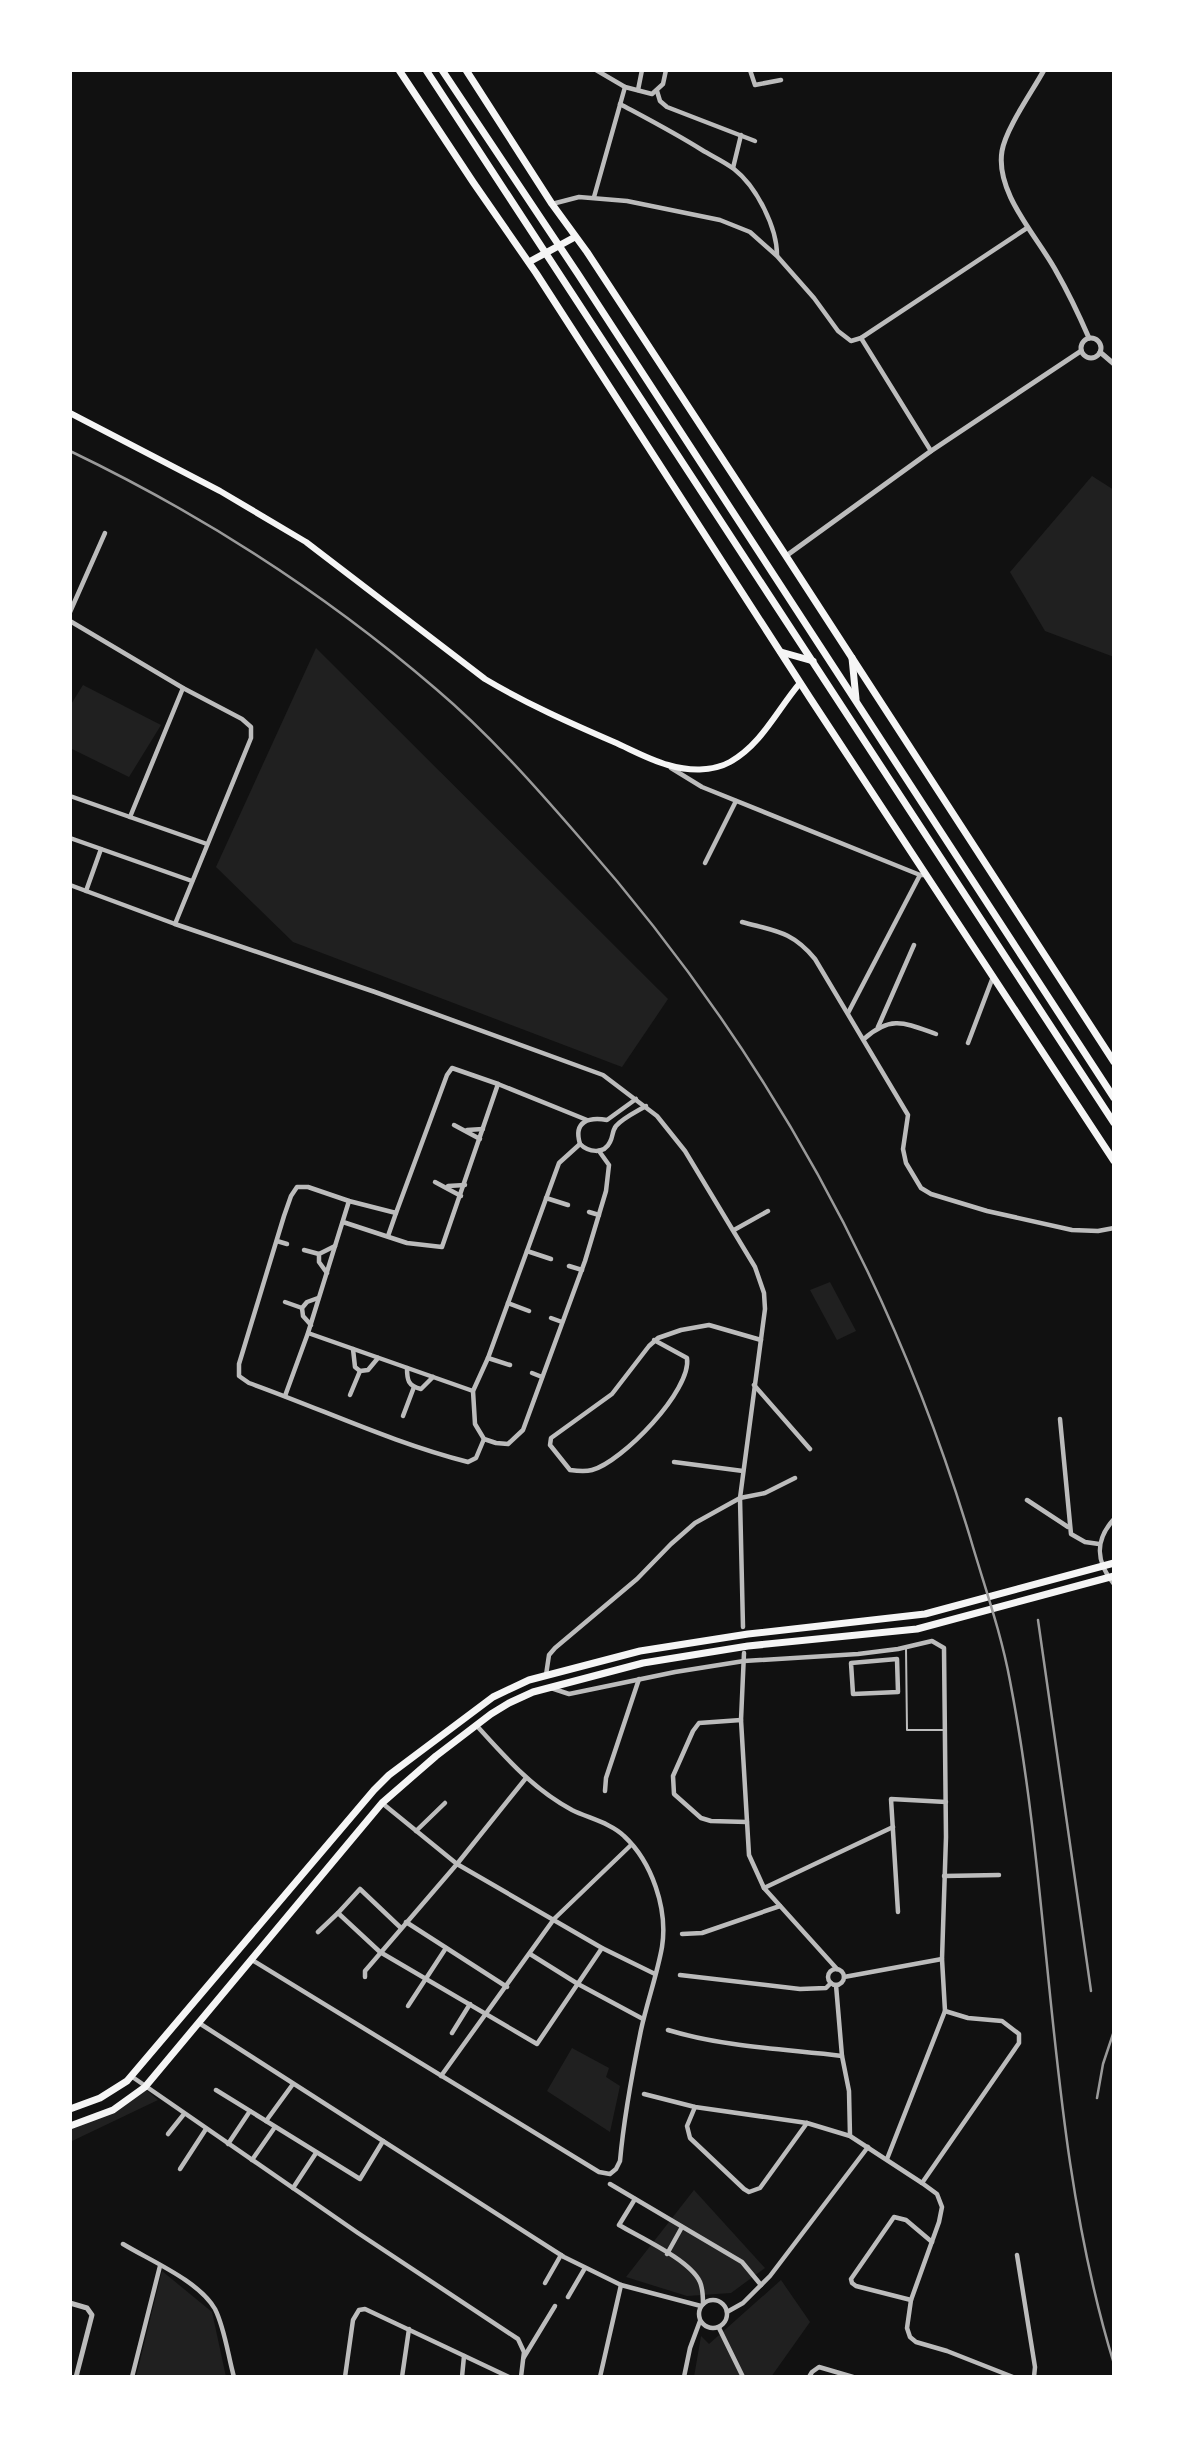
<svg xmlns="http://www.w3.org/2000/svg" width="1184" height="2447" font-family="Jost,sans-serif">
<rect width="100%" height="100%" fill="#111"/>
<g fill="#202020">
<polygon points="1092,476 1114,490 1114,657 1045,631 1010,572"/>
<polygon points="316,648 668,999 622,1067 293,942 216,867"/>
<polygon points="83,685 161,725 129,777 70,748 70,706"/>
<polygon points="830,1282 856,1331 837,1340 810,1290"/>
<polygon points="572,2048 609,2068 606,2077 620,2086 610,2132 547,2091"/>
<polygon points="144,2088 158,2100 70,2142 70,2127 113,2112"/>
<polygon points="694,2190 765,2268 731,2293 687,2296 626,2277"/>
<polygon points="162,2271 212,2312 226,2377 136,2377"/>
<polygon points="781,2280 810,2322 771,2377 694,2377 701,2336 709,2344"/>
</g>
<g fill="none" stroke-linecap="round" stroke-linejoin="round">
<polyline stroke="#bcbcbc" stroke-width="2" points="906,1648 907,1730 943,1730"/>
<g stroke="#bcbcbc" stroke-width="4.5">
<polyline points="596,70 625,87 652,94 663,84 666,70"/>
<polyline points="750,70 755,85 781,80"/>
<polyline points="638,90 642,70"/>
<polyline points="657,91 660,101 667,107 755,141"/>
<path d="M620 104C648 119 675 133 702 150 712 156 725 162 734 169 757 187 777 228 777 255"/>
<polyline points="733,168 741,135"/>
<polyline points="594,197 625,87"/>
<polyline points="552,204 579,197 627,201 720,220 750,232 777,256 814,298 838,331 851,341 861,338 931,451"/>
<polyline points="861,338 1027,228"/>
<polyline points="70,612 105,533"/>
<polyline points="70,621 183,688 242,719 251,727 251,738 175,924"/>
<polyline points="671,768 702,787 920,875 926,875"/>
<polyline points="70,796 207,844"/>
<polyline points="130,817 183,688"/>
<polyline points="70,838 192,881"/>
<polyline points="705,863 736,801"/>
<polyline points="70,885 175,924 375,992 603,1075 657,1116 685,1151 755,1267 764,1293 765,1309 740,1498 743,1627"/>
<polyline points="86,891 101,849"/>
<path d="M742 922C775 931 792 931 815 959L908 1115 903 1149 906 1163 921 1188 931 1194 987 1211 1072 1230 1098 1231 1114 1228"/>
<polyline points="848,1013 920,875"/>
<polyline points="878,1027 914,945"/>
<path d="M864 1039C891 1015 905 1023 936 1034"/>
<polyline points="968,1043 993,977"/>
<path d="M636 1099 607 1120C589 1117 573 1121 580 1144 588 1152 604 1155 610 1142 613 1137 612 1131 616 1126 623 1118 636 1112 646 1106"/>
<polyline points="454,1125 480,1139"/>
<polyline points="467,1130 483,1129"/>
<polyline points="580,1144 559,1163 488,1358 473,1391 475,1424 484,1439 496,1443 508,1444 523,1430 585,1261 606,1191 609,1165 599,1151"/>
<polyline points="435,1182 461,1196"/>
<polyline points="448,1186 465,1185"/>
<polyline points="546,1198 568,1205"/>
<polyline points="589,1212 599,1215"/>
<polyline points="343,1222 407,1243 442,1247 498,1084"/>
<polyline points="734,1230 768,1211"/>
<polyline points="388,1236 396,1213"/>
<polyline points="277,1241 287,1244"/>
<polyline points="304,1250 319,1254"/>
<polyline points="527,1251 551,1259"/>
<polyline points="569,1266 582,1270"/>
<polyline points="327,1273 319,1262 319,1254 335,1246"/>
<polyline points="285,1302 302,1308"/>
<polyline points="508,1303 529,1311"/>
<polyline points="551,1318 562,1322"/>
<polyline points="311,1325 303,1316 302,1308 307,1302 318,1298"/>
<polyline points="308,1333 473,1391"/>
<path d="M654 1340 687 1358C692 1390 622 1462 592 1470 585 1472 577 1471 570 1470L550 1445 551 1438 612 1394 649 1346 658 1338 681 1330 709 1325 761 1340"/>
<polyline points="353,1349 355,1367 360,1371 368,1370 378,1358"/>
<polyline points="488,1358 510,1365"/>
<path d="M407 1368C407 1380 408 1386 421 1389L433 1377"/>
<polyline points="532,1373 542,1377"/>
<polyline points="754,1385 810,1449"/>
<polyline points="350,1395 360,1371"/>
<polyline points="285,1396 308,1333 349,1201"/>
<polyline points="403,1416 414,1387"/>
<polyline points="1060,1419 1071,1534 1085,1542 1099,1544"/>
<path d="M484 1439 476 1458 468 1462C393 1443 322 1409 249 1383L239 1376V1364L284 1216 291 1196 297 1187H308L349 1201 396 1213 447 1075 452 1068 498 1084 587 1120"/>
<polyline points="674,1462 743,1471"/>
<polyline points="1027,1500 1068,1527"/>
<path d="M1114 1519C1094 1541 1096 1562 1114 1584"/>
<polyline points="744,1653 741,1720 749,1855 764,1888 837,1969"/>
<polygon points="897,1659 898,1692 853,1694 851,1663"/>
<polyline points="546,1675 549,1655 555,1648 637,1579 671,1544 695,1523 740,1498 765,1493 795,1478"/>
<polyline points="551,1688 569,1694 675,1672 744,1661 858,1654 898,1649 932,1641 944,1648 946,1837 942,1959 945,2011 887,2159"/>
<polyline points="741,1720 699,1723 693,1731 673,1776 674,1794 701,1818 711,1821 747,1822"/>
<polyline points="605,1791 606,1778 639,1679"/>
<polyline points="382,1803 457,1864 602,1948 655,1974"/>
<polyline points="416,1831 445,1803"/>
<polyline points="944,1876 999,1875"/>
<polyline points="764,1888 893,1827"/>
<polyline points="898,1912 891,1799 946,1802"/>
<polyline points="338,1913 360,1889 401,1928"/>
<polyline points="406,1922 507,1987"/>
<polyline points="318,1932 338,1913 380,1952 537,2044 602,1948"/>
<polyline points="682,1934 702,1933 780,1906"/>
<polyline points="530,1954 578,1984 643,2019"/>
<path d="M252 1960 599 2172 610 2174 616 2169 620 2161C624 2116 632 2074 641 2030 647 2002 657 1975 662 1947 668 1909 652 1862 624 1836 611 1823 588 1818 572 1810 533 1789 506 1758 477 1726"/>
<circle cx="836" cy="1977" r="8"/>
<polyline points="680,1975 800,1989 826,1988 831,1983"/>
<polyline points="365,1977 365,1971 457,1864 526,1778"/>
<polyline points="844,1977 942,1959"/>
<polyline points="836,1985 842,2056 849,2091 850,2136"/>
<polyline points="408,2006 446,1948"/>
<polyline points="199,2023 564,2257 621,2285 701,2306"/>
<path d="M668 2030C724 2047 784 2049 842 2056"/>
<polyline points="452,2033 470,2004"/>
<polyline points="131,2076 358,2233 518,2339 524,2352 521,2377"/>
<polyline points="441,2076 554,1919 630,1846"/>
<polyline points="216,2090 360,2179 383,2141"/>
<polyline points="644,2094 695,2107 807,2123 850,2136 922,2183 937,2194 942,2207 939,2222 911,2300 907,2328 910,2337 916,2342 947,2351 1013,2377"/>
<polyline points="695,2107 687,2126 690,2138 744,2189 749,2192 760,2188 807,2123"/>
<polyline points="266,2121 293,2084"/>
<polyline points="168,2134 184,2114"/>
<polyline points="228,2144 250,2111"/>
<polyline points="252,2160 275,2127"/>
<polyline points="180,2169 206,2129"/>
<polyline points="922,2183 1019,2043 1019,2034 1002,2021 968,2018 945,2011"/>
<polyline points="610,2184 742,2262 761,2285"/>
<polyline points="293,2188 316,2153"/>
<path d="M635 2199 619 2225C641 2238 690 2260 700 2282 703 2289 703 2297 703 2304"/>
<path d="M123 2244C151 2261 199 2281 215 2309 225 2329 228 2356 234 2377"/>
<polyline points="667,2254 682,2227"/>
<polyline points="1017,2255 1035,2367 1034,2377"/>
<polyline points="545,2283 561,2255"/>
<polyline points="568,2297 585,2268"/>
<circle cx="713" cy="2314" r="14"/>
<polyline points="911,2300 856,2286 852,2283 851,2279 894,2217 906,2220 932,2242"/>
<polyline points="727,2312 743,2303 770,2276 868,2147"/>
<polyline points="719,2328 743,2377"/>
<polyline points="524,2357 555,2306"/>
<polyline points="132,2377 160,2266"/>
<polyline points="345,2377 353,2320 359,2310 365,2309 509,2377"/>
<polyline points="402,2377 409,2329"/>
<polyline points="462,2377 464,2356"/>
<polyline points="600,2377 621,2285"/>
<polyline points="684,2377 690,2348 700,2321"/>
<polyline points="809,2377 812,2372 819,2367 853,2377"/>
</g>
<g stroke="#bcbcbc" stroke-width="5">
<path d="M1044 70C1032 92 1006 128 1002 151 995 193 1037 236 1056 271 1068 292 1079 315 1089 338"/>
<circle cx="1091" cy="348" r="10"/>
<polyline points="1100,352 1114,364"/>
<polyline points="786,556 931,451 1081,351"/>
<polyline points="70,2303 87,2308 92,2315 76,2377"/>
</g>
<path stroke="#f5f5f5" stroke-width="6" d="M70 413 220 491 306 542 485 679C527 704 570 723 614 742 632 750 650 760 668 765 688 771 712 772 730 762 762 744 777 710 800 683"/>
<g stroke="#f5f5f5" stroke-width="7">
<polyline points="399,70 473,182 536,273 810,698 1114,1161"/>
<polyline points="466,70 552,204 587,252 786,556 1114,1062"/>
<polyline points="529,262 575,237"/>
<polyline points="70,2109 100,2098 127,2081 374,1790 389,1775 493,1697 529,1680 640,1651 748,1634 925,1614 1114,1563"/>
<polyline points="70,2126 113,2110 145,2087 382,1803 436,1756 491,1714 509,1703 533,1692 643,1663 748,1646 917,1629 1114,1576"/>
</g>
<g stroke="#f5f5f5" stroke-width="7">
<polyline points="426,70 1114,1123"/>
<polyline points="442,70 578,274 1114,1098"/>
<polyline points="781,652 813,661"/>
<polyline points="852,658 856,699"/>
</g>
<g stroke="#9a9a9a" stroke-width="2.5">
<path d="M70 451C201 514 326 594 436 689 489 734 535 786 580 838 761 1043 891 1275 970 1537 984 1585 1001 1632 1010 1681 1054 1908 1046 2142 1114 2364"/>
<polyline points="1038,1620 1091,1991"/>
<polyline points="1097,2098 1103,2064 1114,2031"/>
</g>
</g>
<rect width="1184" height="2447" fill="none" stroke="#ffffff" stroke-width="144"/>
</svg>
